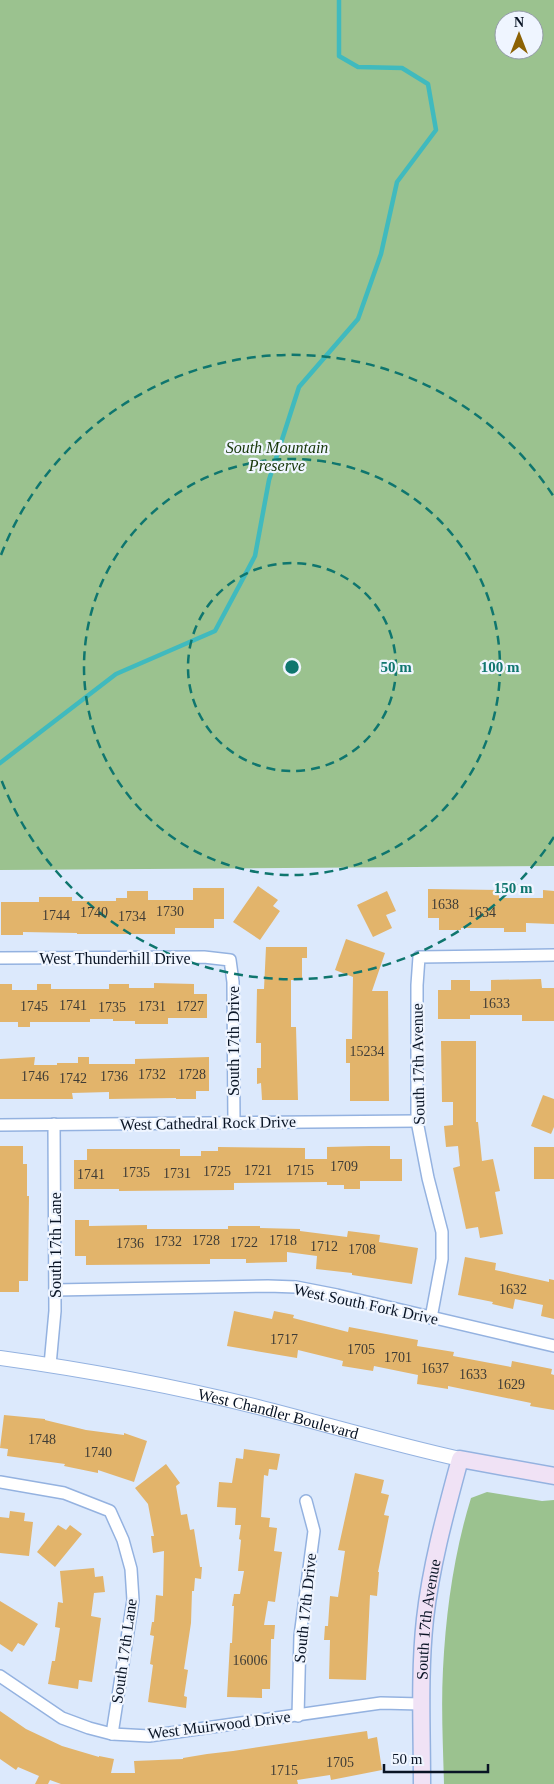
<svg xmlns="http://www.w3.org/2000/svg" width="554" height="1784" font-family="Georgia,serif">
<rect width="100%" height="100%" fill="#dce9fc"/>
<g fill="#9bc28f" fill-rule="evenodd">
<path d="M0 0H554V866L0 870ZM504 20H534V50H504Z"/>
<path d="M487 1492 542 1501 554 1500V1784H444C443 1746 441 1707 443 1669 446 1611 454 1553 471 1498Z"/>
</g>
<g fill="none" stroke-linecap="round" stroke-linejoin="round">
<polyline stroke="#40babe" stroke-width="4.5" points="0,763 116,674 215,631 255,556 269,480 299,387 358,319 381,254 397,182 436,130 428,84 402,68 358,67 339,56 339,0"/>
</g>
<g fill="#e2b46b">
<polygon points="258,886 278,900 273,906 280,911 260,940 233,922"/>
<polygon points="193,888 224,888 224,919 214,919 214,928 175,928 175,934 77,934 77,933 23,932 23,935 1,935 1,902 39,902 39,897 72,897 72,901 116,901 116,898 127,898 127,891 148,891 148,900 193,900"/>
<polygon points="428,889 499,890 499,898 543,898 543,890 554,891 554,924 526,923 526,932 504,932 504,928 461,928 461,930 439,930 439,918 428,918"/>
<polygon points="387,891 396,911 386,915 392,928 373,937 357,905"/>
<polygon points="346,939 385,953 372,991 388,991 389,1101 350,1101 350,1063 346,1063 346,1039 352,1039 353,977 335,970"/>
<polygon points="266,947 307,947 307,958 302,958 302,980 291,980 291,1027 296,1027 298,1100 262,1100 261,1083 257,1084 257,1068 261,1068 261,1043 256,1043 257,989 264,989"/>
<polygon points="541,979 542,988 554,988 554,1021 522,1021 522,1015 470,1015 470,1019 438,1019 438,990 451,990 451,980 470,980 470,991 491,991 491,980"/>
<polygon points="154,983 194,984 194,994 207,994 207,1018 168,1018 168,1024 135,1024 135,1021 113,1021 113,1019 90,1019 90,1022 30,1022 30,1027 18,1027 18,1022 0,1022 0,984 12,984 12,990 37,990 37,984 51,984 51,989 109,989 109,984 129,984 129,988 154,988"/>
<polygon points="441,1041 476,1041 476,1122 478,1122 482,1161 493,1159 500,1191 495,1192 503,1234 480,1238 478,1227 466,1229 453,1168 460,1166 458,1146 446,1147 444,1126 453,1125 453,1102 442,1102"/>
<polygon points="35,1057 34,1065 57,1065 57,1063 78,1063 78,1057 89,1057 89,1064 135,1064 135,1059 209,1057 209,1091 196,1091 196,1099 176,1099 176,1098 109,1099 109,1092 72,1093 73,1099 0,1099 0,1059"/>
<polygon points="543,1095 554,1099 554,1127 551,1134 531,1126"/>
<polygon points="0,1146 23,1146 23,1164 27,1164 27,1196 29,1196 28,1281 19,1281 19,1292 0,1292"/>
<polygon points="369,1146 390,1146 390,1159 402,1159 402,1181 360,1181 360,1189 344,1189 344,1185 327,1185 327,1182 234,1183 234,1190 119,1191 119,1189 74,1189 74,1160 87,1160 87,1149 180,1149 180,1156 201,1156 201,1151 218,1151 218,1147 305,1148 305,1159 327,1159 327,1147"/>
<rect x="534" y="1147" width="20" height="32"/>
<polygon points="75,1220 89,1220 89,1226 147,1225 147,1229 228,1229 228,1226 260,1226 260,1228 300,1229 300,1231 347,1237 348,1231 380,1235 379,1242 418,1248 412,1284 352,1275 352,1273 316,1269 317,1256 287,1252 287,1262 246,1263 246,1259 210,1259 210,1264 86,1265 86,1256 75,1256"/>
<polygon points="465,1257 496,1263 495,1270 549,1282 549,1279 554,1280 554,1319 541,1316 543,1305 515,1299 513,1309 492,1304 493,1302 458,1295"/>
<polygon points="234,1311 272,1319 274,1311 294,1315 293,1318 348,1332 349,1327 418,1340 417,1346 454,1352 453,1356 511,1367 512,1361 552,1369 551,1374 554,1375 554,1410 530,1406 531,1403 448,1386 448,1389 417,1384 418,1375 374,1366 373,1371 342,1366 343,1361 298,1350 297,1358 227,1346"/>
<polygon points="4,1415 45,1419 45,1420 86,1430 124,1435 124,1433 147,1441 134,1482 98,1470 98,1473 64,1466 65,1464 7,1456 8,1449 0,1448"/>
<polygon points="244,1449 280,1454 277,1470 269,1469 268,1476 264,1475 261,1517 270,1518 269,1527 277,1528 274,1551 282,1552 275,1602 268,1601 264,1625 275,1625 274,1639 271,1639 270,1689 262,1689 262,1698 227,1697 230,1643 232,1643 234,1606 232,1606 234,1594 240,1594 244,1571 238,1571 241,1540 239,1539 241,1525 235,1525 236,1508 217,1507 219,1482 232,1483 236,1458 243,1459"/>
<polygon points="166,1464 180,1483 176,1486 181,1515 187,1514 190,1530 194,1529 200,1567 202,1567 201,1579 195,1578 194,1591 192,1591 191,1623 184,1669 188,1670 184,1696 187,1697 186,1708 148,1702 153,1665 150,1664 154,1636 150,1635 152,1622 154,1622 156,1595 163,1596 164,1551 153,1553 151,1536 154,1536 148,1504 135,1488"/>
<polygon points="355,1473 384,1480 381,1493 389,1495 384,1515 389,1516 378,1572 379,1572 377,1596 370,1595 366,1680 329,1679 330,1640 324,1640 325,1626 328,1626 330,1596 338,1597 345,1551 338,1550"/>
<polygon points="10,1511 25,1513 24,1521 33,1522 29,1556 0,1553 0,1517 9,1518"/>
<polygon points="58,1525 66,1530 70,1525 82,1534 55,1567 37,1552"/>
<polygon points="94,1568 95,1577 103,1576 105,1592 94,1593 91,1616 101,1618 92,1682 79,1680 78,1689 48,1684 52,1661 55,1661 60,1628 55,1627 58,1602 63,1603 60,1571"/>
<polygon points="0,1601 38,1624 24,1646 18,1643 12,1652 0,1644"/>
<polygon points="0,1711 26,1729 62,1746 99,1757 99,1756 114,1759 111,1773 135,1773 134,1761 183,1759 183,1758 207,1754 233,1751 367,1731 368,1739 377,1737 382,1770 331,1780 330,1775 297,1780 298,1784 61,1784 50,1780 48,1784 35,1784 39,1776 18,1767 16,1770 0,1759"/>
</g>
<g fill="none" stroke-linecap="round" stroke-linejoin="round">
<defs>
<g id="minor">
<polyline points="0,958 204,957 230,960 233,982 234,1122"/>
<polyline points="0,1125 417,1121"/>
<polyline points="55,1290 268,1286 296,1287 337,1295 554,1346"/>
<polyline points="431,1318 442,1259 442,1232 428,1178 417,1121 417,985 419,957 554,955"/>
<polyline points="50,1365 55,1311 54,1124"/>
<polyline points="0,1482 64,1493 110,1511 123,1540 131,1569 133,1600 112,1734"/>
<polyline points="0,1676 62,1718 89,1728 112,1734 149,1736 381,1703 421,1704"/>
<polyline points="298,1716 300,1636 314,1531 306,1501"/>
</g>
<g id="tertiary">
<path id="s1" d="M0 1358C87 1370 173 1386 258 1407 325 1424 392 1444 460 1459"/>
</g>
<g id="secondary">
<path id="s2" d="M422 1784C422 1729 419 1674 425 1619 431 1565 446 1511 460 1459L554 1476"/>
</g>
</defs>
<use href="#minor" stroke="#94b2e0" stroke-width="14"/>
<use href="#tertiary" stroke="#94b2e0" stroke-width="16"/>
<use href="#secondary" stroke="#94b2e0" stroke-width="19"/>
<use href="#minor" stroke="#fff" stroke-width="11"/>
<use href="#tertiary" stroke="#fff" stroke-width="14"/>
<use href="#secondary" stroke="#f0e2f5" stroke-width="16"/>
</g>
<g fill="none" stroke="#0f766e" stroke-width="2.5" stroke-dasharray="9 6">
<circle cx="292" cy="667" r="104"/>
<circle cx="292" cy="667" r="208"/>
<path d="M554 837A312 312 0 0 1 1 779M1 555A312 312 0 0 1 554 497"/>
</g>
<g text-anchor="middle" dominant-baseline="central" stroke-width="4.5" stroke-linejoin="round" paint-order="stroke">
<g font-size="14" fill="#3f3c36">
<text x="445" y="904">1638</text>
<text x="170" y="911">1730</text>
<text x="94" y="912">1740</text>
<text x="482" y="912">1634</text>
<text x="56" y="915">1744</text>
<text x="132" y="916">1734</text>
<text x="496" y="1003">1633</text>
<text x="73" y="1005">1741</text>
<text x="34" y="1006">1745</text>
<text x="152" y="1006">1731</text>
<text x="190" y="1006">1727</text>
<text x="112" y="1007">1735</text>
<text x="367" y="1051">15234</text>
<text x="152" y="1074">1732</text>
<text x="192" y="1074">1728</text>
<text x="35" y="1076">1746</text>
<text x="114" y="1076">1736</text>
<text x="73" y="1078">1742</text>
<text x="344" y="1166">1709</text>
<text x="258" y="1170">1721</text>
<text x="300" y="1170">1715</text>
<text x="217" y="1171">1725</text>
<text x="136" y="1172">1735</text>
<text x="177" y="1173">1731</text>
<text x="91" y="1174">1741</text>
<text x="206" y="1240">1728</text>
<text x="283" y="1240">1718</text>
<text x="168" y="1241">1732</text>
<text x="244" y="1242">1722</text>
<text x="130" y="1243">1736</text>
<text x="324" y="1246">1712</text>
<text x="362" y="1249">1708</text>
<text x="513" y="1289">1632</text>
<text x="284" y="1339">1717</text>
<text x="361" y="1349">1705</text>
<text x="398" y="1357">1701</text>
<text x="435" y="1368">1637</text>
<text x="473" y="1374">1633</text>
<text x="511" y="1384">1629</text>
<text x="42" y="1439">1748</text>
<text x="98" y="1452">1740</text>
<text x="250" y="1660">16006</text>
<text x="340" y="1762">1705</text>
<text x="284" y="1770">1715</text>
</g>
<g font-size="16" font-style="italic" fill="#173709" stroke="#eff5ff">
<text x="277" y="447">South Mountain<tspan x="277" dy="18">Preserve</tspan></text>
</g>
<g font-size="16" fill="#091425" stroke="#eff5ff">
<text x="115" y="958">West Thunderhill Drive</text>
<text transform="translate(233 1041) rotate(-90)">South 17th Drive</text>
<text transform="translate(418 1064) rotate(-91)">South 17th Avenue</text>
<text transform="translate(208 1123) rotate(-1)">West Cathedral Rock Drive</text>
<text transform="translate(55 1245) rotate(-90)">South 17th Lane</text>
<text transform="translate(366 1304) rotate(12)">West South Fork Drive</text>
<text stroke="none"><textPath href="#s1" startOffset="284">West Chandler Boulevard</textPath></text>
<text transform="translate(305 1608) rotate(-84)">South 17th Drive</text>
<text stroke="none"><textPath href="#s2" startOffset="165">South 17th Avenue</textPath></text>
<text transform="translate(124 1651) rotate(-82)">South 17th Lane</text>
<text transform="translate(219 1725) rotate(-7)">West Muirwood Drive</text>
</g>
</g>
<circle cx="292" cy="667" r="8" fill="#0f766e" stroke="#eff5ff" stroke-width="2.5"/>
<g font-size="15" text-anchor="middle" font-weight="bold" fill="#0f766e" stroke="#eff5ff" stroke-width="4.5" stroke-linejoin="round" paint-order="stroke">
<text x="396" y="672">50 m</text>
<text x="500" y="672">100 m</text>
<text x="513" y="893">150 m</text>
</g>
<g transform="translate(519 35)"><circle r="24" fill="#eff5ff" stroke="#939ba8"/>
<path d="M0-4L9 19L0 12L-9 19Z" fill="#8c6205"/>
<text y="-8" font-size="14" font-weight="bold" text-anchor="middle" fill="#091425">N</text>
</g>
<path d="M384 1764v8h104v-8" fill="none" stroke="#091425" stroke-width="2.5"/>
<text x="392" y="1764" font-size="15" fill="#091425" stroke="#eff5ff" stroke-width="4" paint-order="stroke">50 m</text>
</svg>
